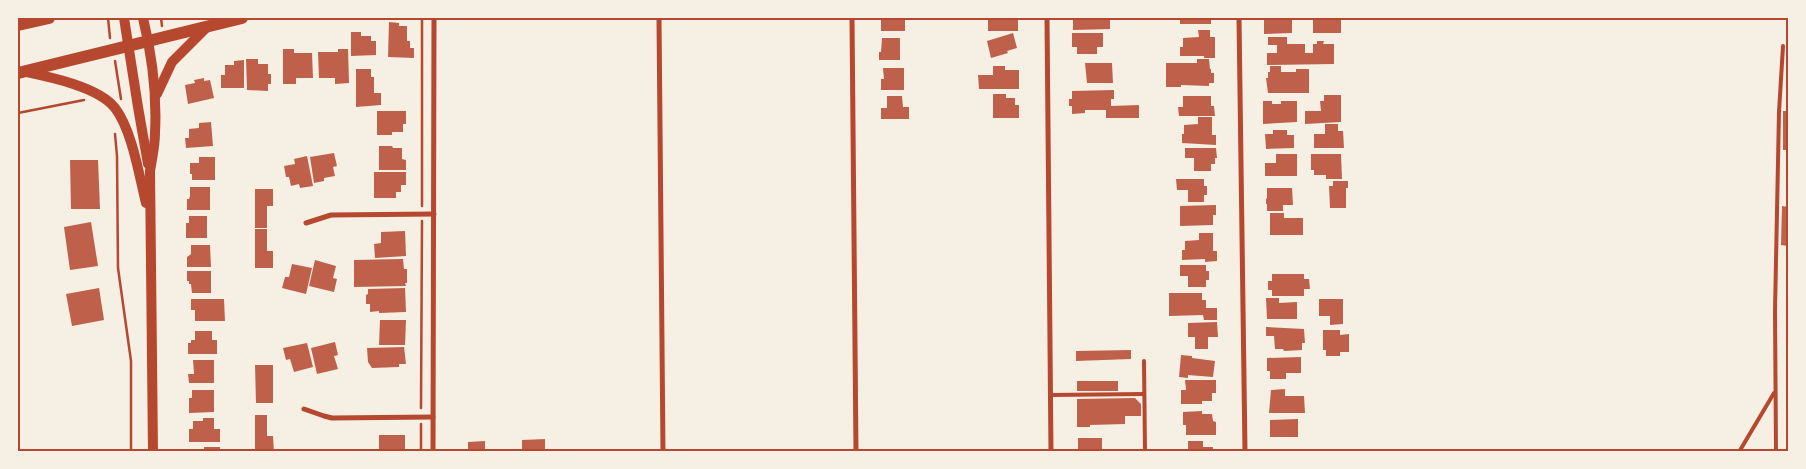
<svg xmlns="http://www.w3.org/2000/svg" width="1806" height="469" font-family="'PT Sans Narrow',sans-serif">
<rect width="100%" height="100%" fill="#f6efe4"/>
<g fill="#bf614a">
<polygon points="889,18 905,18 905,31 881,31 881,20 889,20"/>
<polygon points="988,18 1012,18 1012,20 1018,20 1018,31 988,31"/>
<polygon points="1080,18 1108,18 1108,19 1110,19 1110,29 1073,30 1073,20 1080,19"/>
<rect x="1180" y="18" width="31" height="6"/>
<polygon points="1264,18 1292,18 1292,33 1264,34"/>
<rect x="1313" y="18" width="28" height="15"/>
<polygon points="389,22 399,23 399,26 407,26 407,41 410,41 410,48 414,48 414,58 388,57"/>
<polygon points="1198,30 1210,30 1210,37 1215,37 1215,58 1204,58 1204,56 1180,56 1180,47 1183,47 1183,38 1199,37"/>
<polygon points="351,32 361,32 361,36 371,36 371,41 376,41 376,55 351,56"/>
<polygon points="1013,33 1017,48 1007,51 1008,53 991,58 987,41"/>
<polygon points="1072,33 1103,33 1103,47 1097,47 1097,54 1077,54 1077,47 1072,47"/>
<polygon points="1268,37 1287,37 1287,44 1305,44 1305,53 1313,53 1313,44 1317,44 1317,41 1324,41 1323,44 1334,44 1334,64 1267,65 1267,53 1277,53 1277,45 1268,45"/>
<polygon points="882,38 900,38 900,60 879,60 879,52 881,52"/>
<polygon points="283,49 294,49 294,53 312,53 313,78 296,78 296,84 283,84"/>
<polygon points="338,49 348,49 349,83 335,84 335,78 319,78 318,52 338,52"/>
<polygon points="246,59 258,59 258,64 268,64 268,74 271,74 271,84 268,84 268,91 247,90"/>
<polygon points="1197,59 1209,59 1210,69 1211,69 1211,73 1214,73 1214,83 1209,83 1209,86 1181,85 1181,87 1166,87 1166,63 1197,63"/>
<polygon points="244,60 244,88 221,88 221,75 225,75 225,65 234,65 234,61"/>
<polygon points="1085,63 1112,63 1113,83 1087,83"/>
<polygon points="993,66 1005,66 1005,70 1019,70 1019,89 979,89 978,75 993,75"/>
<polygon points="1270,66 1281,66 1281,72 1296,72 1296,69 1309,69 1309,93 1268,93 1266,78 1268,78 1268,72 1270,72"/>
<polygon points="883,68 904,68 904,90 881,90 881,79 884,79"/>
<polygon points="356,69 371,69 371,77 374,77 374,93 381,93 381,105 356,107"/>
<polygon points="204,78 204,81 210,80 214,98 188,104 185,85 195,83 194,80"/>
<polygon points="1114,90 1114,99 1111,99 1111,106 1139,105 1139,118 1106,118 1106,110 1085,110 1085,113 1072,114 1072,106 1069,106 1069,99 1072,99 1072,91"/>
<polygon points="993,94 1006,94 1006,98 1015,98 1015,105 1019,105 1019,118 993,118"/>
<polygon points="1324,95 1341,95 1341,122 1305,124 1305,111 1321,111 1320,101 1324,101"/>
<polygon points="887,96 902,96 903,107 909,107 909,119 881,119 881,108 887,108"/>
<polygon points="1183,96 1211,96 1211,106 1214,106 1215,116 1179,116 1178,107 1183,107"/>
<polygon points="1263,101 1272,101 1272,104 1281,104 1281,101 1297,101 1297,122 1263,124"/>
<polygon points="377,111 406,111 406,124 403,124 403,132 392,132 392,135 377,135"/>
<rect x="1783" y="111" width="5" height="39"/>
<polygon points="1198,117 1212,117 1212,135 1216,135 1216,145 1182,143 1182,134 1184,134 1184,125 1198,124"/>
<polygon points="211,122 213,146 186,148 185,138 189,138 189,129 199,128 199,123"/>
<polygon points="1325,124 1338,124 1338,131 1343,131 1344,148 1314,148 1314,134 1325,134"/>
<polygon points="1273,130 1287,130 1287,135 1294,135 1294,148 1266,149 1265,134 1273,134"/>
<polygon points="379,146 392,146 393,148 402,148 402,159 406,160 406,170 379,170"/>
<polygon points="1185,148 1216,148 1217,158 1215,158 1215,164 1211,164 1211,171 1194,171 1194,158 1185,158"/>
<polygon points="334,153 337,166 333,167 335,176 324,178 324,181 314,183 310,157"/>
<polygon points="1276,154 1297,154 1297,176 1265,176 1265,163 1276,163"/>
<polygon points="1311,154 1341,154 1342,179 1326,179 1326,175 1314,175 1314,170 1311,170"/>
<polygon points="307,156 313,186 300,188 299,184 291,186 289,177 286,177 284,166 295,164 294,159"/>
<polygon points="199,157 215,157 215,180 192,180 192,174 190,174 190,163 199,163"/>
<polygon points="70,160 98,160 100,209 71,209"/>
<polygon points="374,172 406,172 406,185 401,185 401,192 396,192 396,198 374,198"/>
<polygon points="1176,179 1204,179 1204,186 1207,186 1207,195 1204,195 1204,202 1188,202 1188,190 1177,190"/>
<polygon points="1333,181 1348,181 1348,188 1346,188 1346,208 1330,208 1329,186 1333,186"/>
<polygon points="190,187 210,187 210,210 187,210 187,199 189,199 190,196"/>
<polygon points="1267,188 1292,188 1293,205 1283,205 1283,211 1267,211 1267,204 1266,204 1266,198 1267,199"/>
<polygon points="255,189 273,189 273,206 267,206 267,228 255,228"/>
<polygon points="1216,205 1216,215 1213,215 1213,225 1180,226 1180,206"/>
<polygon points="1782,206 1788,207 1788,246 1781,245"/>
<polygon points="1270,213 1284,213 1284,218 1303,218 1303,235 1270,235"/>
<polygon points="189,216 207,216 207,238 186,238 186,223 189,223"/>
<polygon points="91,222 98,266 70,270 64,227"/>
<polygon points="255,229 267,229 267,251 273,251 273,268 255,268"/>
<polygon points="405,231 406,256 375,258 374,244 381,243 381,232"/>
<polygon points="1199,233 1213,233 1213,251 1217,251 1217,261 1205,262 1205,259 1182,260 1182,250 1185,250 1185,241 1199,240"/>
<polygon points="191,245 210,245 211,267 187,267 187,257 191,254"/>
<polygon points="403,259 404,269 407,269 407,283 405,283 406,286 354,287 354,260"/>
<polygon points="315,260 336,266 333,278 337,279 334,292 309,286"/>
<polygon points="292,264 312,268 306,294 282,288 285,277 289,277"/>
<polygon points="1180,265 1206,265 1206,271 1209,271 1209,280 1206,280 1206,287 1188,287 1188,276 1180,276"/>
<polygon points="187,271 211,271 211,293 192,293 191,284 189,284 189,281 187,281"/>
<polygon points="1272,274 1304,274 1304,279 1309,279 1310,289 1304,289 1304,296 1272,296 1272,290 1268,290 1268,281 1272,281"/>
<polygon points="99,288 104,320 72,326 66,294"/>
<polygon points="405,288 406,312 379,313 379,311 370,312 370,304 366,304 366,295 368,294 368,289"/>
<polygon points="1169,293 1202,293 1202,300 1206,300 1206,308 1217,308 1217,320 1204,320 1203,315 1169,316"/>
<polygon points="1266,298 1279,298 1279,303 1297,302 1297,319 1267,319"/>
<polygon points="191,299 224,299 225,321 195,321 195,310 191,310"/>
<polygon points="1319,299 1343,299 1343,324 1330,325 1330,316 1319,316"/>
<polygon points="380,320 406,320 405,345 379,345"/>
<polygon points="1217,322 1218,337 1208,337 1208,349 1195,349 1195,337 1188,337 1188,323"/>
<polygon points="1266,327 1304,329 1305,343 1302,343 1302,350 1284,351 1283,349 1275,349 1274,336 1266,336"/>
<polygon points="1323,330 1340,330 1340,335 1349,334 1349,352 1340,352 1340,356 1326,356 1326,350 1323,350"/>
<polygon points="195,331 212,331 212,340 217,340 217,354 188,354 188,343 191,343 191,340 195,340"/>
<polygon points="335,342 338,355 334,356 338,369 317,374 311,348"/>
<polygon points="307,343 313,367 294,372 290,359 286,360 283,348"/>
<polygon points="404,347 406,364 399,364 399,367 372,368 368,362 367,348"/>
<polygon points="1131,350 1131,359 1076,361 1076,351"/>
<polygon points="1181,355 1192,356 1192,358 1215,361 1213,377 1188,375 1188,378 1179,377"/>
<polygon points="1301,357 1301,373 1286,373 1286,379 1270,379 1270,371 1267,371 1267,358"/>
<polygon points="193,360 214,360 214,383 189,383 188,374 194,374"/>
<polygon points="255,365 273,365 273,403 256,403"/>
<polygon points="1185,380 1216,380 1216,393 1212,393 1212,401 1202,401 1202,404 1181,404 1181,390 1186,390"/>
<rect x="1077" y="381" width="41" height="10"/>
<polygon points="1285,389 1285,396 1304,396 1305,413 1269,413 1271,390"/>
<polygon points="192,390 214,390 214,412 189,413 189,398 192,398"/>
<polygon points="1135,398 1141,404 1141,416 1125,416 1125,424 1090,425 1090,427 1077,427 1077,399"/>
<polygon points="1202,411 1202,414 1212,414 1213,421 1216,422 1216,435 1186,435 1186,425 1183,425 1183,412"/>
<polygon points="255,415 267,415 267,436 273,436 274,452 255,452"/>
<polygon points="203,418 214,418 214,429 220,429 220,442 189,442 189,429 193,429 193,421 203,421"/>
<polygon points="1298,419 1298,437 1270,437 1270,420"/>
<rect x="379" y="435" width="26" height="17"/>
<rect x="1078" y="438" width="24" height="14"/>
<polygon points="545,439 545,452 522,452 522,440"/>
<polygon points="485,441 485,452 468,452 468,442"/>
<polygon points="1188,441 1203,441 1203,447 1213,447 1213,452 1188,452"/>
<rect x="204" y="447" width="16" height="5"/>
</g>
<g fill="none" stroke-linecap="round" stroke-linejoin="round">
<g stroke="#b5482f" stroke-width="2.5">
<polyline points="108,18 110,38"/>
<polyline points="161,18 162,26"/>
<polyline points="422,18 422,206"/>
<polyline points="115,61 121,99"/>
<polyline points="18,113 84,100"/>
<polyline points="115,134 117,156 118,268 131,361 131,452"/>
<polyline points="421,408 422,221"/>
<polyline points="421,424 421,452"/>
</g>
<g stroke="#b5482f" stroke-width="4">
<polyline points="1144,361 1145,452"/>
<polyline points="1050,395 1144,394"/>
<polyline points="1739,452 1774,393"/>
<polyline points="1776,452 1775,311 1779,112 1783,46"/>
</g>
<g stroke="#b5482f" stroke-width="5">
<polyline points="659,18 663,452"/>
<polyline points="852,18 856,452"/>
<polyline points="1047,18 1051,452"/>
<polyline points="1239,18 1245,452"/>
<polyline points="306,223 331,215 434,214"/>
<polyline points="304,409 324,416 332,418 433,417"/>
<polyline points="433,452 434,18"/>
</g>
<g stroke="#b5482f" stroke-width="10">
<polyline points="124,18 138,107 148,164"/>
<path d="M143 18C152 55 157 94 155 133 155 146 152 159 150 171L153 452"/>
<path d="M26 72C50 77 99 87 115 108 132 130 139 175 146 203"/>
<polyline points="157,94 172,62 208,26"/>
</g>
<g stroke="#b5482f" stroke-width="12">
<polyline points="18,25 49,18"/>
<polyline points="18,73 242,18"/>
</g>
</g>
<rect width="1806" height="469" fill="none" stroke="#f6efe4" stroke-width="38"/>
<rect x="19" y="19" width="1768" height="431" fill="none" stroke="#b5482f" stroke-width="2"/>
</svg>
